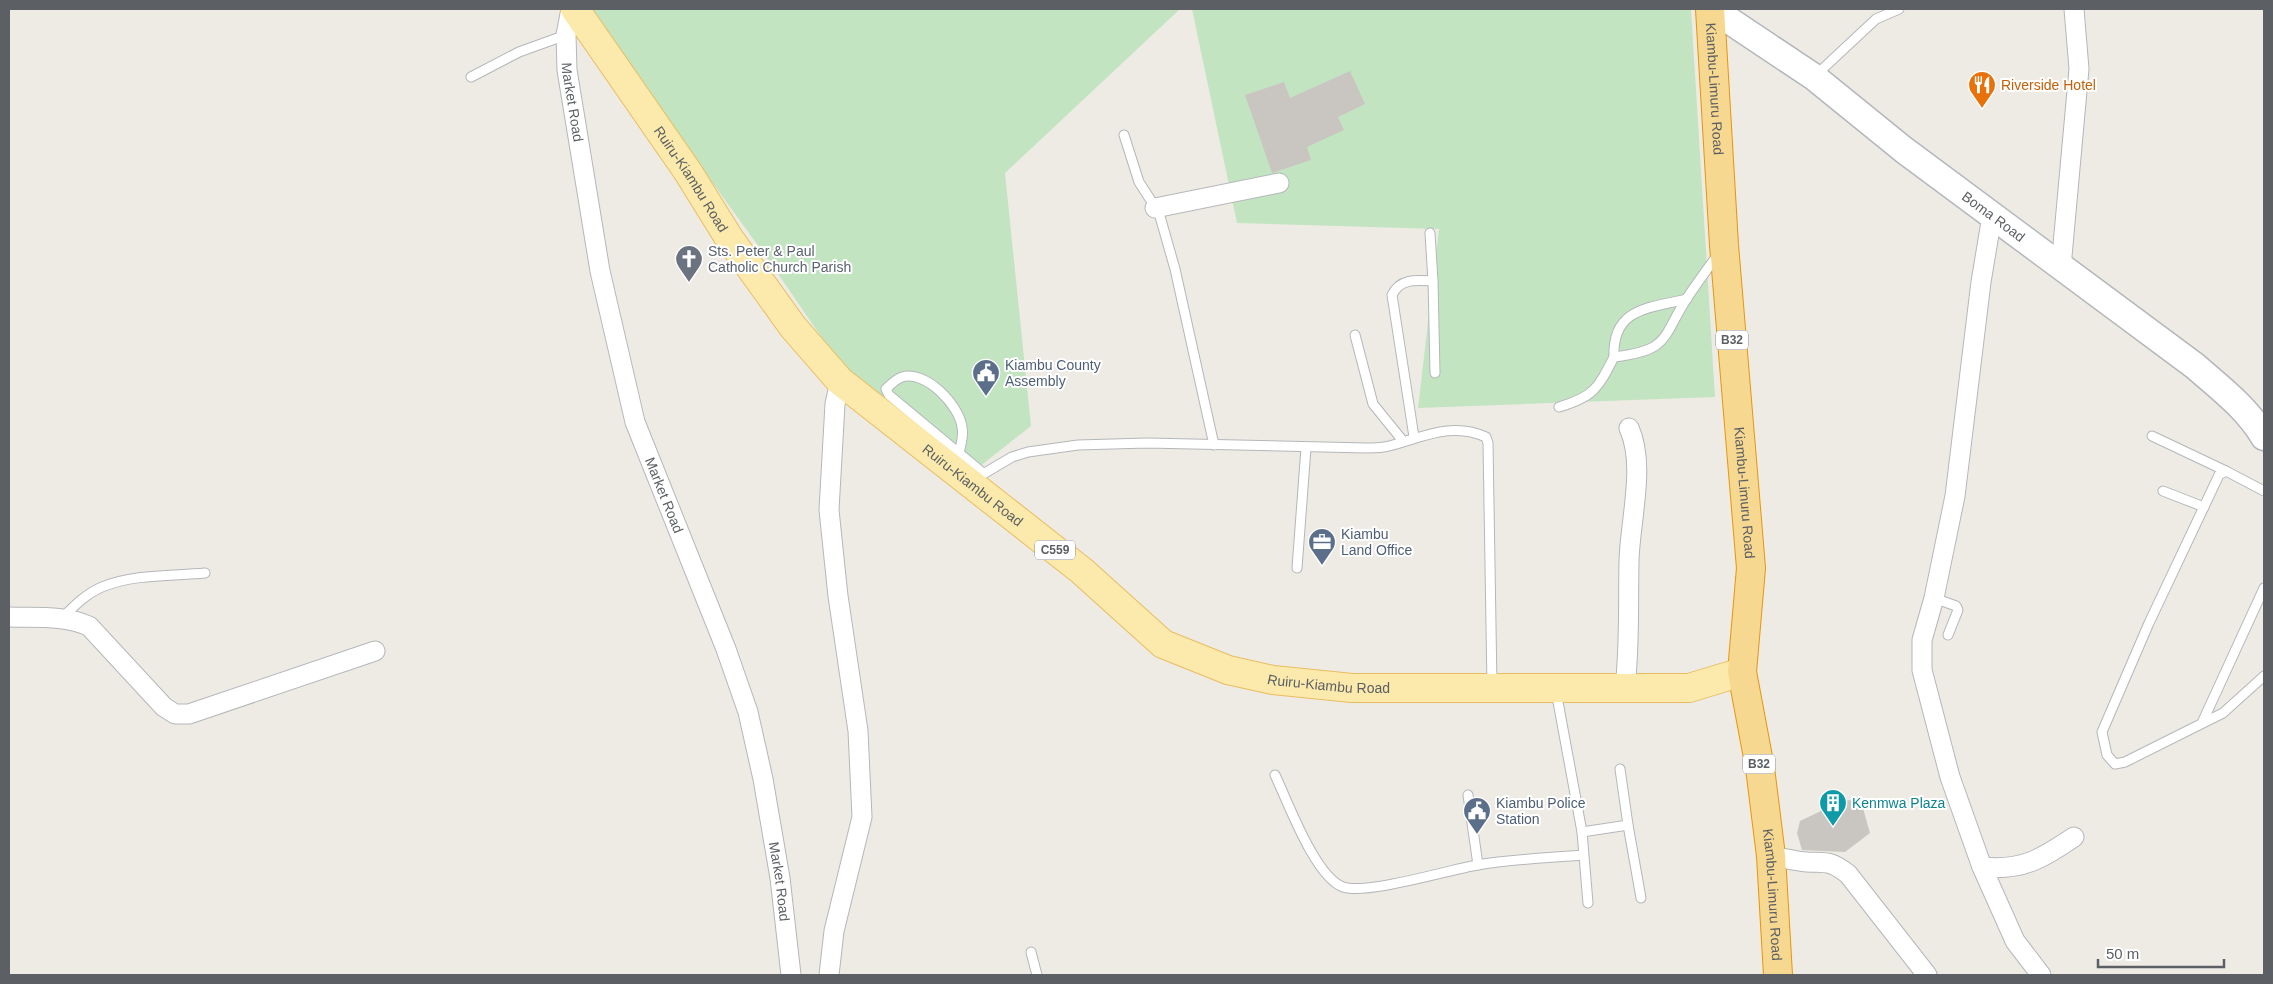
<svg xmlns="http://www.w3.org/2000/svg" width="2273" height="984" font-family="Helvetica,sans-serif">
<rect width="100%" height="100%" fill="#eeebe4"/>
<g fill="#c3e4c1">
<polygon points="587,9 1180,9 1005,173 1031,426 970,474 839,363 772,265"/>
<polygon points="1192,9 1691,9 1715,397 1418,408 1439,229 1237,223"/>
</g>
<g fill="#c9c6c1">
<polygon points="1350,71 1365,104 1338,117 1344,130 1307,147 1311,160 1272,173 1245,95 1284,82 1290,98"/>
<polygon points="1860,798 1870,833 1845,852 1802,850 1797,833 1800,821 1840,802"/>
</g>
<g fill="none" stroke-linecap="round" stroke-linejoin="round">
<defs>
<g id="lane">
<polyline points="1816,75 1876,19 1899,9"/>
<polyline points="471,77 519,52 566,35"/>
<polyline points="1124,135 1139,182 1159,213 1175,269 1214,445"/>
<polyline points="1433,281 1435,373"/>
<polyline points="1355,335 1373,404 1403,441"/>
<path d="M1614 357C1612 308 1649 308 1687 299"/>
<path d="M1559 407C1594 397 1598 388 1614 357 1670 350 1661 339 1687 298 1697 283 1708 268 1719 253"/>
<polyline points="2152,436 2226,471"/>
<path d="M1414 437 1392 295C1400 278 1416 280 1433 281L1430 233"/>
<path d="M959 453C961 444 964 436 962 427 959 405 926 370 902 377 896 379 891 384 886 389L889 395 983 473"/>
<path d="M973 480 1012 457 1028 452 1078 445 1147 443 1366 448C1373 448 1382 448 1389 446 1421 438 1452 421 1486 437L1488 443 1492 686"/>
<polyline points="2163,491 2204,507"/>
<polyline points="2264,491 2226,471 2219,475 2149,623 2102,732 2107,755 2115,764 2125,762 2223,713 2264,676"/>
<polyline points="1297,568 1306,448"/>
<polyline points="1934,598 1956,606 1958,610 1948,635"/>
<path d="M62 618C74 606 87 593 102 587 133 574 171 576 205 573"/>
<polyline points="1556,691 1582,832 1588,903"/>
<polyline points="2202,723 2264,588"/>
<path d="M1275 775C1288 802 1315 877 1343 887 1366 895 1449 870 1477 865 1511 859 1548 858 1583 855"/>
<polyline points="1468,795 1478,865"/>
<polyline points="1628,825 1641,898"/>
<polyline points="1582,832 1628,825 1620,769"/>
<polyline points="1031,952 1037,975"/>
</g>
<g id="street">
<path id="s1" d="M571 9 566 35 567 70 600 271 635 422 726 649 748 712 763 779 780 878 791 975"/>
<polyline points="1155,208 1279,183"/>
<polyline points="1992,216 1981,282 1955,496 1934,598 1922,640 1922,670 1950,777 1982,867 2015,941 2041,975"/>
<polyline points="2061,267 2079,69 2074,9"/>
<path d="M9 617C36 618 64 615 89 626L164 707 175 714H189L375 651"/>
<path d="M1625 687C1630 645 1628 603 1629 561 1630 520 1646 465 1629 428"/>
<path d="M1771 856C1783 858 1795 861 1807 862 1827 863 1830 860 1848 874L1927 975"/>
<path d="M1982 867C2023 871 2041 859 2074 837"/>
<polyline points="829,975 834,931 862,817 858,731 838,596 829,510 835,404 840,381"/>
</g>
<g id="secondary">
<path id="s2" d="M1712 9 1814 77 1904 150 2195 366C2220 388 2247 408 2264 437"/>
</g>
<g id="primary">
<path id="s3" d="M575 9 688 172 729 238 793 327 840 381 1082 571 1163 644 1228 670 1273 680 1352 688H1689L1742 672"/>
</g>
<g id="highway">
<path id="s4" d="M1710 9 1724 245 1751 568 1742 672 1760 768 1771 856 1778 975"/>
</g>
</defs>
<use href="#lane" stroke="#b4b7ba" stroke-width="11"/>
<use href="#street" stroke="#b4b7ba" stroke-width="21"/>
<use href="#secondary" stroke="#b3b7bb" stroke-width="29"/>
<use href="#primary" stroke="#eabc60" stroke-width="30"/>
<use href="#highway" stroke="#e6960c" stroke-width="30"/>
<use href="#lane" stroke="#fff" stroke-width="9"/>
<use href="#street" stroke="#fff" stroke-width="19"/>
<use href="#secondary" stroke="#fff" stroke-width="26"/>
<use href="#primary" stroke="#fbeaac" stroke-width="28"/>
<use href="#highway" stroke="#f7d891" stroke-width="28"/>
</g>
<defs>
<symbol id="restaurant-pin" viewBox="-11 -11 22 30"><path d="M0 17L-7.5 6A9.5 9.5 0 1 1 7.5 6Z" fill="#e8710a" stroke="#fff"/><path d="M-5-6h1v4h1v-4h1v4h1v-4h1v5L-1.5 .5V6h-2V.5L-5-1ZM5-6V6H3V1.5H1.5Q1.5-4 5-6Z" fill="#fff"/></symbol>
<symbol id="church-pin" viewBox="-11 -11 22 30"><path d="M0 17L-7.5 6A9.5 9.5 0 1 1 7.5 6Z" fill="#6b7280" stroke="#fff"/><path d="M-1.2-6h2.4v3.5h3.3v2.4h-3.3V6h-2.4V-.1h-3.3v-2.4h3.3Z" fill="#fff"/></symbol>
<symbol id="civic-pin" viewBox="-11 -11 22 30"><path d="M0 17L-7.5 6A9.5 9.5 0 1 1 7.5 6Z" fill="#5c6f8a" stroke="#fff"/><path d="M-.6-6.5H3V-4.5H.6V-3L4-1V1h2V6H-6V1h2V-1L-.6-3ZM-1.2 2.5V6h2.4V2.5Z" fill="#fff"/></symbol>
<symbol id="office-pin" viewBox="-11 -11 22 30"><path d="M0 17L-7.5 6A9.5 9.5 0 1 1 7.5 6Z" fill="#5c6f8a" stroke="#fff"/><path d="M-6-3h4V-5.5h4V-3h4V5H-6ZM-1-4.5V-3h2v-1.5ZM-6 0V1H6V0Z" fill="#fff"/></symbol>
<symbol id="building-pin" viewBox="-11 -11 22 30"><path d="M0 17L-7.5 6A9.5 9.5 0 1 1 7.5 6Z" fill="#0f9aa8" stroke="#fff"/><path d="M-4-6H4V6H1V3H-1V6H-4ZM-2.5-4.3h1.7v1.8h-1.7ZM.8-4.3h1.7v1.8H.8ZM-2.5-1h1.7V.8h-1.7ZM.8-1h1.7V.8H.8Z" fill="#fff"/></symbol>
</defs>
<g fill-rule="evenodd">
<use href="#restaurant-pin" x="1966" y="69" width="32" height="43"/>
<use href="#church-pin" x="673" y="243" width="32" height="43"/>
<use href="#civic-pin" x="970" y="357" width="32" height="43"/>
<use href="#office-pin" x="1306" y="526" width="32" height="43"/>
<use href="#building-pin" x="1817" y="787" width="32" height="43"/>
<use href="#civic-pin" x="1461" y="795" width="32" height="43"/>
</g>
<g text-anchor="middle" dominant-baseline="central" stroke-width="4" stroke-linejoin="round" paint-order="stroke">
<g fill="#fff" stroke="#8d9092" stroke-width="1">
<rect x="1716" y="330.5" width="32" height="19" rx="4"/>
<rect x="1035" y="540.5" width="40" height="19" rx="4"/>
<rect x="1743" y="754.5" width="32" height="19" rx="4"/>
</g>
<g font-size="12" font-weight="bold" fill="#5c6064">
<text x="1732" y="340">B32</text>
<text x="1055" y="550">C559</text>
<text x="1759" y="764">B32</text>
</g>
<g font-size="14" fill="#c56008" stroke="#fff" text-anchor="start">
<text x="2001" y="85">Riverside Hotel</text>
</g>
<g font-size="14" fill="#5c6064" stroke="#fff">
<text stroke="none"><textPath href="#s4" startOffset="80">Kiambu-Limuru Road</textPath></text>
<text stroke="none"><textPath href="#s1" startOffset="94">Market Road</textPath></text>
<text stroke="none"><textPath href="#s3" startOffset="206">Ruiru-Kiambu Road</textPath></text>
<text stroke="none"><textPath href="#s2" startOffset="350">Boma Road</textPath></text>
<text stroke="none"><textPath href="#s3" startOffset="626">Ruiru-Kiambu Road</textPath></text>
<text stroke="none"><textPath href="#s4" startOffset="485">Kiambu-Limuru Road</textPath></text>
<text stroke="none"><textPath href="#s1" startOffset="499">Market Road</textPath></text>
<text stroke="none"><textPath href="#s3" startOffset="1046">Ruiru-Kiambu Road</textPath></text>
<text stroke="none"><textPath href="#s1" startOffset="904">Market Road</textPath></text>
<text stroke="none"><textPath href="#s4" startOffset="890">Kiambu-Limuru Road</textPath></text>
</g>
<g font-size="14" fill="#5b616d" stroke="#fff" text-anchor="start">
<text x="708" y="251">Sts. Peter &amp; Paul<tspan x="708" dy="16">Catholic Church Parish</tspan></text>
</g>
<g font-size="14" fill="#4e5e75" stroke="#fff" text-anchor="start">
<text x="1005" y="365">Kiambu County<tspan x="1005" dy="16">Assembly</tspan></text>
<text x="1341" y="534">Kiambu<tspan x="1341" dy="16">Land Office</tspan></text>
<text x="1496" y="803">Kiambu Police<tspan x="1496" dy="16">Station</tspan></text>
</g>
<g font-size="14" fill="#0d838f" stroke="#fff" text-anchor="start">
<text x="1852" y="803">Kenmwa Plaza</text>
</g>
</g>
<rect width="2273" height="984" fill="none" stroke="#5c6064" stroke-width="20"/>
<path d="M2098 959v8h126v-8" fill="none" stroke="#5c6064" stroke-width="2.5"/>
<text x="2106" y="959" font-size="15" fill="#5c6064" stroke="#ffffff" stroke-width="4" paint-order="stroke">50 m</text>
</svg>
